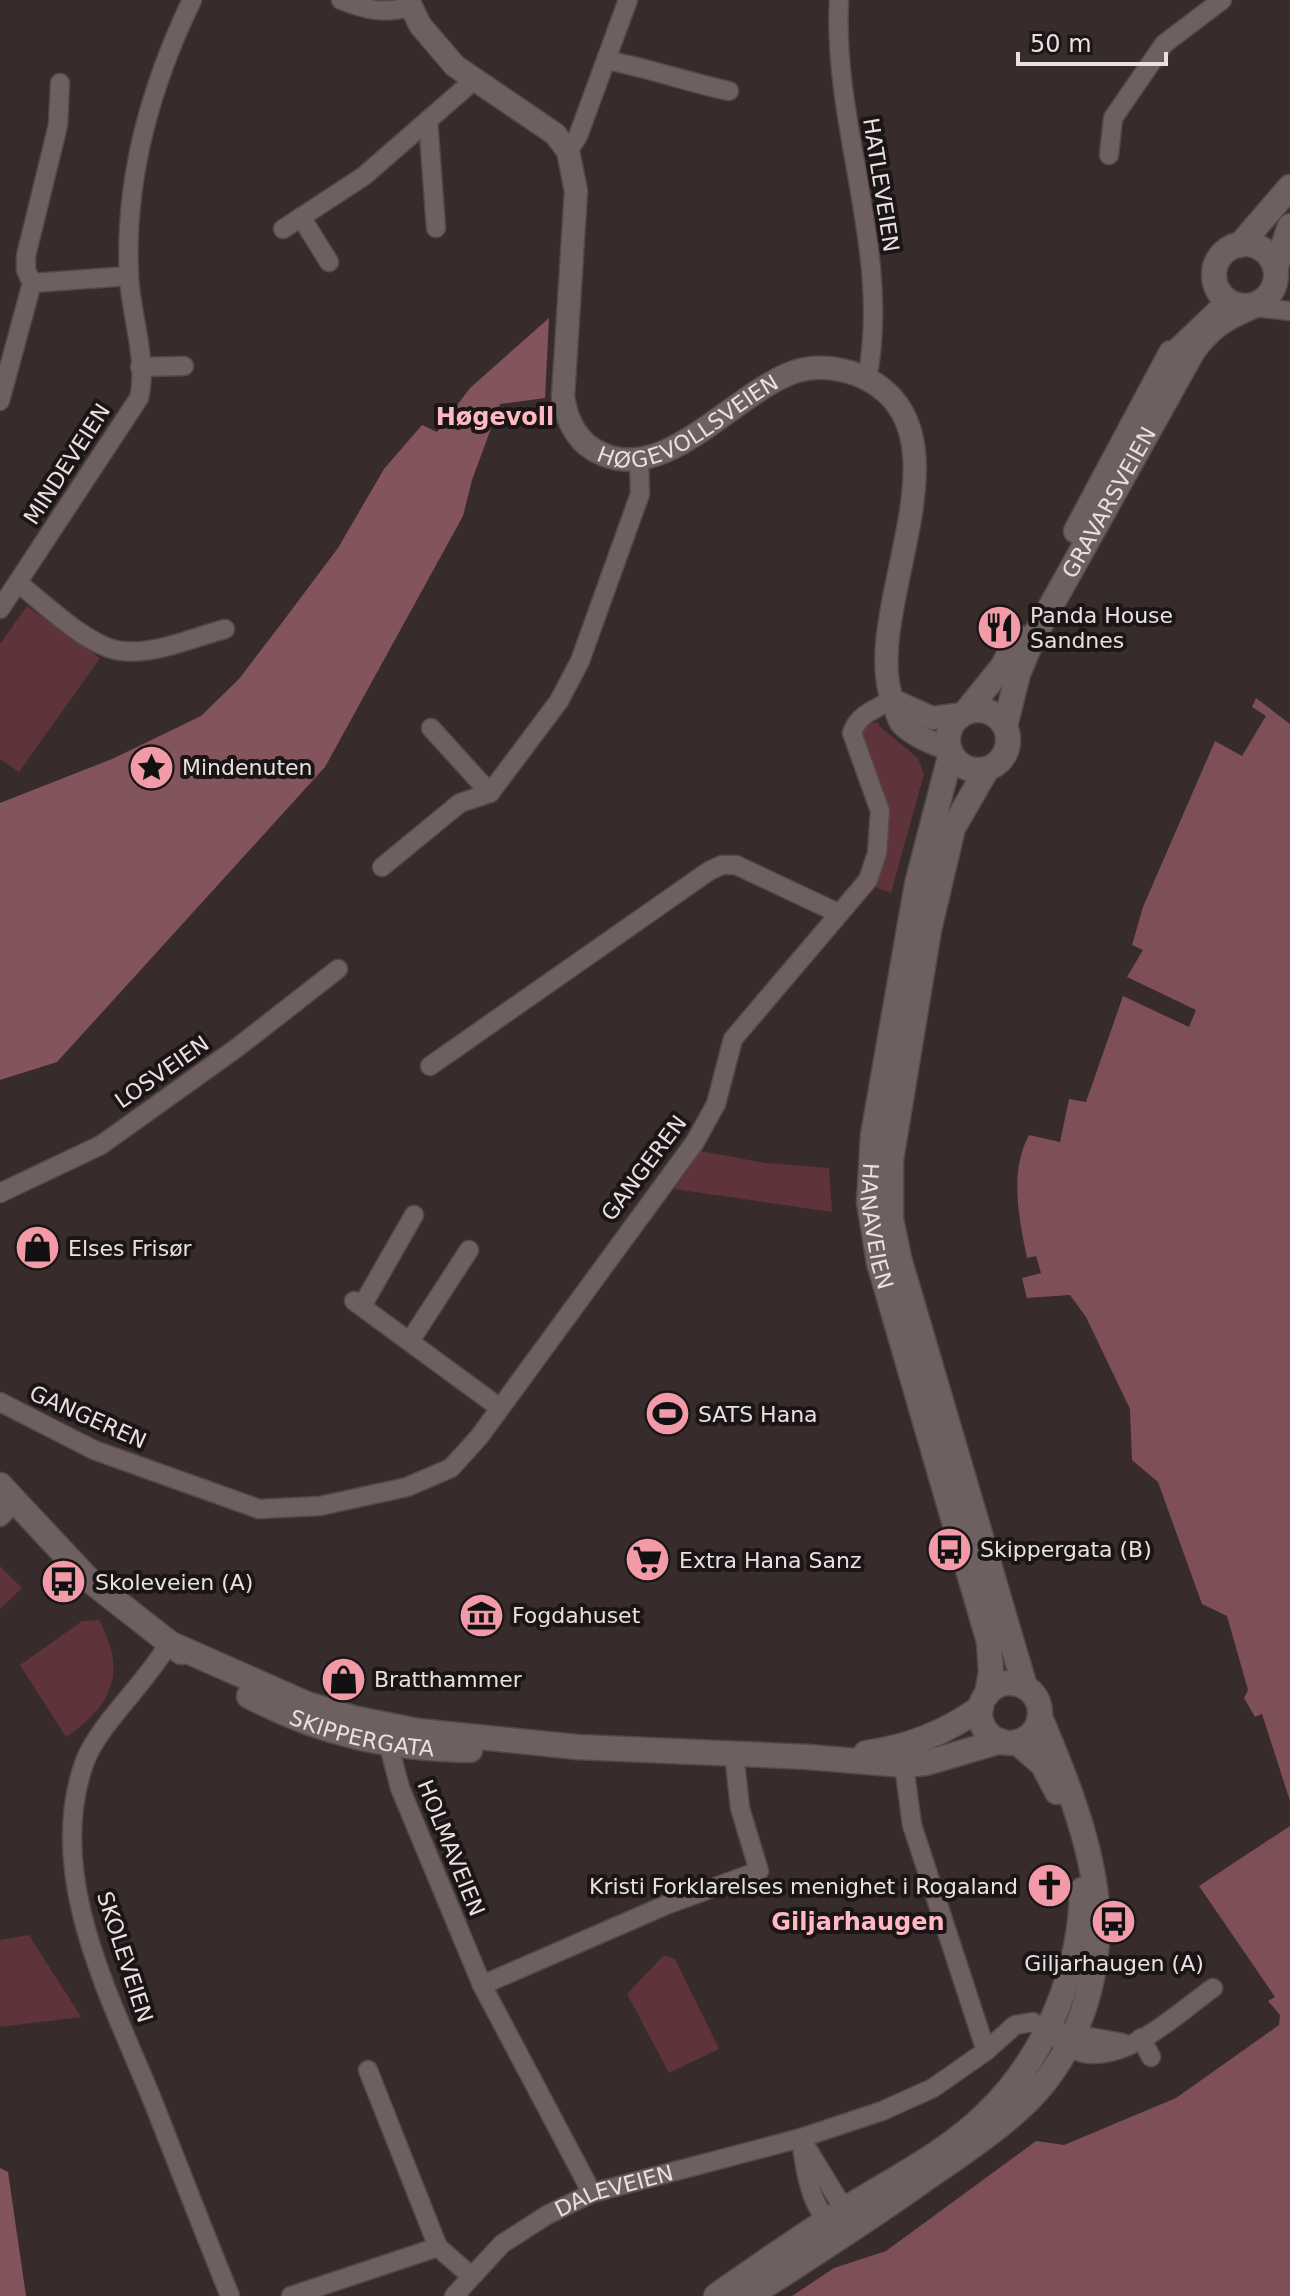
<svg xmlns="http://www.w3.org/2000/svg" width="1290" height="2296" font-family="'DejaVu Sans',sans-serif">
<rect width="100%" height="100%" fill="#372b2c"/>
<g fill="#5e333a">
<polygon points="27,606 100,658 19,772 0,759 0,644"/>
<polygon points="879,722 879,726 918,758 924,774 891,893 872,886 888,837 888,813 862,732 869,724"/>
<polygon points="701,1151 765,1163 829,1168 832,1212 674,1189"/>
<polygon points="0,1566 22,1588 0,1609"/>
<path d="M99 1620C127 1672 113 1705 66 1737L20 1665 82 1621Z"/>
<polygon points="29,1935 81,2017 0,2027 0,1940"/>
<polygon points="664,1955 675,1959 719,2049 669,2073 627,1994"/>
</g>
<g fill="#84545c">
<polygon points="549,318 545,398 500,404 472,480 463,516 325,767 57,1062 0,1080 0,803 112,759 201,716 239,679 281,624 338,548 384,469 422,425 437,432 470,388"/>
<polygon points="0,2168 8,2172 26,2296 0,2296"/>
</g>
<g fill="#7e4f56">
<path d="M1256 698 1290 724V1801L1262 1714 1255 1717 1244 1698 1248 1690 1227 1616 1202 1604 1158 1482 1132 1460 1130 1409 1086 1317 1070 1295 1027 1298 1022 1278 1041 1273 1036 1256 1027 1258C1019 1218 1009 1172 1029 1135L1060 1142 1069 1099 1086 1102 1123 996 1189 1027 1196 1010 1127 977 1143 950 1132 945 1143 907 1215 741 1242 756 1266 716 1252 707Z"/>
<polygon points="1290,1826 1290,2296 792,2296 834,2268 886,2251 1036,2141 1064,2145 1176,2098 1279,2025 1280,2015 1268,2001 1275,1997 1199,1886"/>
</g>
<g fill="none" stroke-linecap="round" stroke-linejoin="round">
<defs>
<g id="minor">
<path d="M341 0C367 10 383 14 409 7"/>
<path d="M839 0C832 127 892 252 867 379"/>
<path d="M606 60C648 68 687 82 729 91"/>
<polyline points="428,120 436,228"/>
<polyline points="568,151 578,136 628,0"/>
<polyline points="1109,155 1113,118 1164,44 1222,0"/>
<polyline points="301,217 329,262"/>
<polyline points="283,229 364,176 473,81"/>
<polyline points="32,283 129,276"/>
<polyline points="1171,353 1218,308 1254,307 1290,311"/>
<polyline points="140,367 184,366"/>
<polyline points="0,401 32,283 26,270 26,256 58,125 60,83"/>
<path d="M18 583C44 603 89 648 122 651 154 655 195 637 225 629"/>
<path d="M0 609 139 398C148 361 131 315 129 277 124 179 150 87 192 0"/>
<polyline points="431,728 490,793"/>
<polyline points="382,867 460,803 490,793 559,701 580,661 640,494 639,461"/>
<polyline points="430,1066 709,871 722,865 736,865 838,913"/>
<polyline points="0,1193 101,1145 238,1047 338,969"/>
<polyline points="354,1301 500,1408"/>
<polyline points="362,1306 414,1215"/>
<polyline points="410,1341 469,1250"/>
<path d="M0 1402 94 1450 259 1509 320 1506 407 1487 451 1468 479 1437 695 1142 716 1104 733 1039 868 880 877 853 880 811 852 733C857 715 877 708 892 700"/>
<polyline points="0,1517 15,1502"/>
<path d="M169 1643C148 1681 99 1724 85 1761 43 1875 112 2000 154 2104 179 2168 204 2232 230 2296"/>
<polyline points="386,1734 400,1788 482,1985"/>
<polyline points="904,1765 912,1825 986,2051"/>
<path d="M1047 2030C1060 2040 1075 2054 1091 2054 1136 2055 1179 2012 1213 1988"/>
<polyline points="1062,2032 1123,2043"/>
<polyline points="1141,2038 1151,2057"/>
<path d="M801 2138C804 2163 810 2213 835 2225"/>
<polyline points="806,2147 844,2209 846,2219"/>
<polyline points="592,2193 482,1985 666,1905 759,1871 740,1808 734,1753"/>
<polyline points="438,2247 471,2276"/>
<polyline points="291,2296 438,2247 368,2070"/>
<path id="s1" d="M454 2296 502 2244 547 2215 592 2193 801 2138 882 2111 933 2088 986 2051 1015 2025 1033 2022"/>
</g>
<g id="tertiary">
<path id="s2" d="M408 0 420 25 455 66 555 134 568 151 576 191 563 397C567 422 578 444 602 454 667 483 734 393 794 372 817 364 844 368 865 378 978 434 858 614 893 702 896 709 897 718 902 724 915 737 934 743 950 750"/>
<polyline points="892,700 932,718 964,714"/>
</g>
<g id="secondary">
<circle cx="1245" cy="275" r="31"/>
<polyline points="1240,245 1290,187"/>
<polyline points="1276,266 1290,226"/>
<polyline points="1076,531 1171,353"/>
<circle cx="978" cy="740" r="30"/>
<polyline points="966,712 1003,666 1018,637"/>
<path id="s3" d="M1005 726 1018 674 1032 640 1193 351C1209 328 1225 318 1251 307"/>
<path id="s4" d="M951 753 917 884 873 1135 869 1202 879 1263 989 1642 991 1672 987 1694"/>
<polyline points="987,769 953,828 929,930 891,1160 891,1219 899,1258 1025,1687"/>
<polyline points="0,1485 88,1579 181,1652"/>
<polyline points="169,1643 307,1704 353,1718 418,1731 577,1747 808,1757 904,1765 926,1763 1001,1741"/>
<circle cx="1010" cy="1713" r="30"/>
<path id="s5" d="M249 1696C320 1734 390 1749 470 1750"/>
<polyline points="1017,1742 1043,1765 1057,1792"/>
<path d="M866 1753C909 1747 946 1733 981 1707"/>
<path d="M716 2296C759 2266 802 2235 847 2208 893 2179 948 2152 987 2113 1046 2056 1081 1970 1082 1890"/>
<path d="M749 2296C807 2259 865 2222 921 2182 954 2159 988 2137 1018 2110 1078 2057 1104 1974 1096 1896 1089 1835 1064 1774 1040 1717"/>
</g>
</defs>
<use href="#minor" stroke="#53484a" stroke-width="21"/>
<use href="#tertiary" stroke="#53484a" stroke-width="25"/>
<use href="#secondary" stroke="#53484a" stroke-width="27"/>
<use href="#minor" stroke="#6e6061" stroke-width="18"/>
<use href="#tertiary" stroke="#6e6061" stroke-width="22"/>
<use href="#secondary" stroke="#6e6061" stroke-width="24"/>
</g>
<defs>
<symbol id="restaurant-disc" viewBox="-11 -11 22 22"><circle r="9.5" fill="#f39aa8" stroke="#1b1516"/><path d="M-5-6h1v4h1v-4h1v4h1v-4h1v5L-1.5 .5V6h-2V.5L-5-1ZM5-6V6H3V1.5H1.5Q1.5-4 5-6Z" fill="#111"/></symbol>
<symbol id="sight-disc" viewBox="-11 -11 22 22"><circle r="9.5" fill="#f39aa8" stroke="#1b1516"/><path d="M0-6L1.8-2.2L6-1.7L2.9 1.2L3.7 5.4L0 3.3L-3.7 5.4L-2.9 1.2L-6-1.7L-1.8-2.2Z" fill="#111"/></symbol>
<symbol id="shop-disc" viewBox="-11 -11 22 22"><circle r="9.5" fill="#f39aa8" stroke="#1b1516"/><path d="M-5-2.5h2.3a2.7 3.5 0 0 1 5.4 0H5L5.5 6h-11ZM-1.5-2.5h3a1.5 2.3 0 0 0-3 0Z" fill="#111"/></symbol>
<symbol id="stadium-disc" viewBox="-11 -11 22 22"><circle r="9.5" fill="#f39aa8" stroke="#1b1516"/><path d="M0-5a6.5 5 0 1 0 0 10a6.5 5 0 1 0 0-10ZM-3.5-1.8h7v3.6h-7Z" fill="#111"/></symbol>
<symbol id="bus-disc" viewBox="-11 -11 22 22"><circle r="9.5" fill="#f39aa8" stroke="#1b1516"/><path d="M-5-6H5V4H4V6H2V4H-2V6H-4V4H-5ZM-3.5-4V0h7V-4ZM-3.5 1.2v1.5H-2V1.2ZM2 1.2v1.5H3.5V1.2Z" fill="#111"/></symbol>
<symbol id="supermarket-disc" viewBox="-11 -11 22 22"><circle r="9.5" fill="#f39aa8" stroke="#1b1516"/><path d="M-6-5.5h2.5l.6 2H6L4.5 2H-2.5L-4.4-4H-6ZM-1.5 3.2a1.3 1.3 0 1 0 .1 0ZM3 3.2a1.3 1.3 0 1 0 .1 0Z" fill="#111"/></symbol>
<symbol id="museum-disc" viewBox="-11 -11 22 22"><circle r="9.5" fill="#f39aa8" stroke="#1b1516"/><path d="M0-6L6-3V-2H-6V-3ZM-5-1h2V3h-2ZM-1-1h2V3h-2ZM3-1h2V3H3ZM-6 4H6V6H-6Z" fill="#111"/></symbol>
<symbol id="church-disc" viewBox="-11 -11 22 22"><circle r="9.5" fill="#f39aa8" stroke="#1b1516"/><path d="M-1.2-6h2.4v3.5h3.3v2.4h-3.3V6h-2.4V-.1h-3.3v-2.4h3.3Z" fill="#111"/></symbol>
</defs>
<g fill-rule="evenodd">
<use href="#restaurant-disc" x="974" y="602" width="51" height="51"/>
<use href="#sight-disc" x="126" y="742" width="51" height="51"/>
<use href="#shop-disc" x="12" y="1222" width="51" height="51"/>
<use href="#stadium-disc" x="642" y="1388" width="51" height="51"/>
<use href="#bus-disc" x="924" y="1524" width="51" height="51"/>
<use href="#supermarket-disc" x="622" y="1534" width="51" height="51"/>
<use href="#bus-disc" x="38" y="1556" width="51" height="51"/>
<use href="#museum-disc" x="456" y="1590" width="51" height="51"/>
<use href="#shop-disc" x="318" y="1654" width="51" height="51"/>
<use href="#church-disc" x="1024" y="1860" width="51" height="51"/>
<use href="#bus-disc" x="1088" y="1896" width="51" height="51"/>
</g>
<g text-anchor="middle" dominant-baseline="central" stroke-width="8" stroke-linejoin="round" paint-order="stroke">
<g font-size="22" fill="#e8e0e1" stroke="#1b1516">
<text transform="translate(881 185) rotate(81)">HATLEVEIEN</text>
<text stroke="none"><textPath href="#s2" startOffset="640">HØGEVOLLSVEIEN</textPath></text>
<text transform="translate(67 464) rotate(-57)">MINDEVEIEN</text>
<text stroke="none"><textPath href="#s3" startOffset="248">GRAVARSVEIEN</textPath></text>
<text transform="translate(162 1072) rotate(-35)">LOSVEIEN</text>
<text transform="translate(644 1168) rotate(-53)">GANGEREN</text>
<text stroke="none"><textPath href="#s4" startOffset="482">HANAVEIEN</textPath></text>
<text transform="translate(88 1417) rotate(24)">GANGEREN</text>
<text stroke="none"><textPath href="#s5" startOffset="120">SKIPPERGATA</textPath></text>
<text transform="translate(451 1848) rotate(68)">HOLMAVEIEN</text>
<text transform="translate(125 1957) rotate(72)">SKOLEVEIEN</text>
<text stroke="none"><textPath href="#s1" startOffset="196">DALEVEIEN</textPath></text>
</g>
<g font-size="22" fill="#e8e0e1" stroke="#1b1516" text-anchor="start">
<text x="1030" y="615">Panda House<tspan x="1030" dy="25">Sandnes</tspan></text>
<text x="182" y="767">Mindenuten</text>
<text x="68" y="1248">Elses Frisør</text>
<text x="698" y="1414">SATS Hana</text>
<text x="980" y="1549">Skippergata (B)</text>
<text x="679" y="1560">Extra Hana Sanz</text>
<text x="95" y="1582">Skoleveien (A)</text>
<text x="512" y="1615">Fogdahuset</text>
<text x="374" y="1679">Bratthammer</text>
<text x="1018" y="1886" text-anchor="end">Kristi Forklarelses menighet i Rogaland</text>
<text x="1114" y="1963" text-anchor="middle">Giljarhaugen (A)</text>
</g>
<g font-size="24" font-weight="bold" fill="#feb9c3" stroke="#1b1516">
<text x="495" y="417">Høgevoll</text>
<text x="858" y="1922">Giljarhaugen</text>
</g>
</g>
<path d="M1018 52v12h148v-12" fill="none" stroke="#e8e0e1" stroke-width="4"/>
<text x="1030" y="52" font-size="24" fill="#e8e0e1" stroke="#1b1516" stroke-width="6" paint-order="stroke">50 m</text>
</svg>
